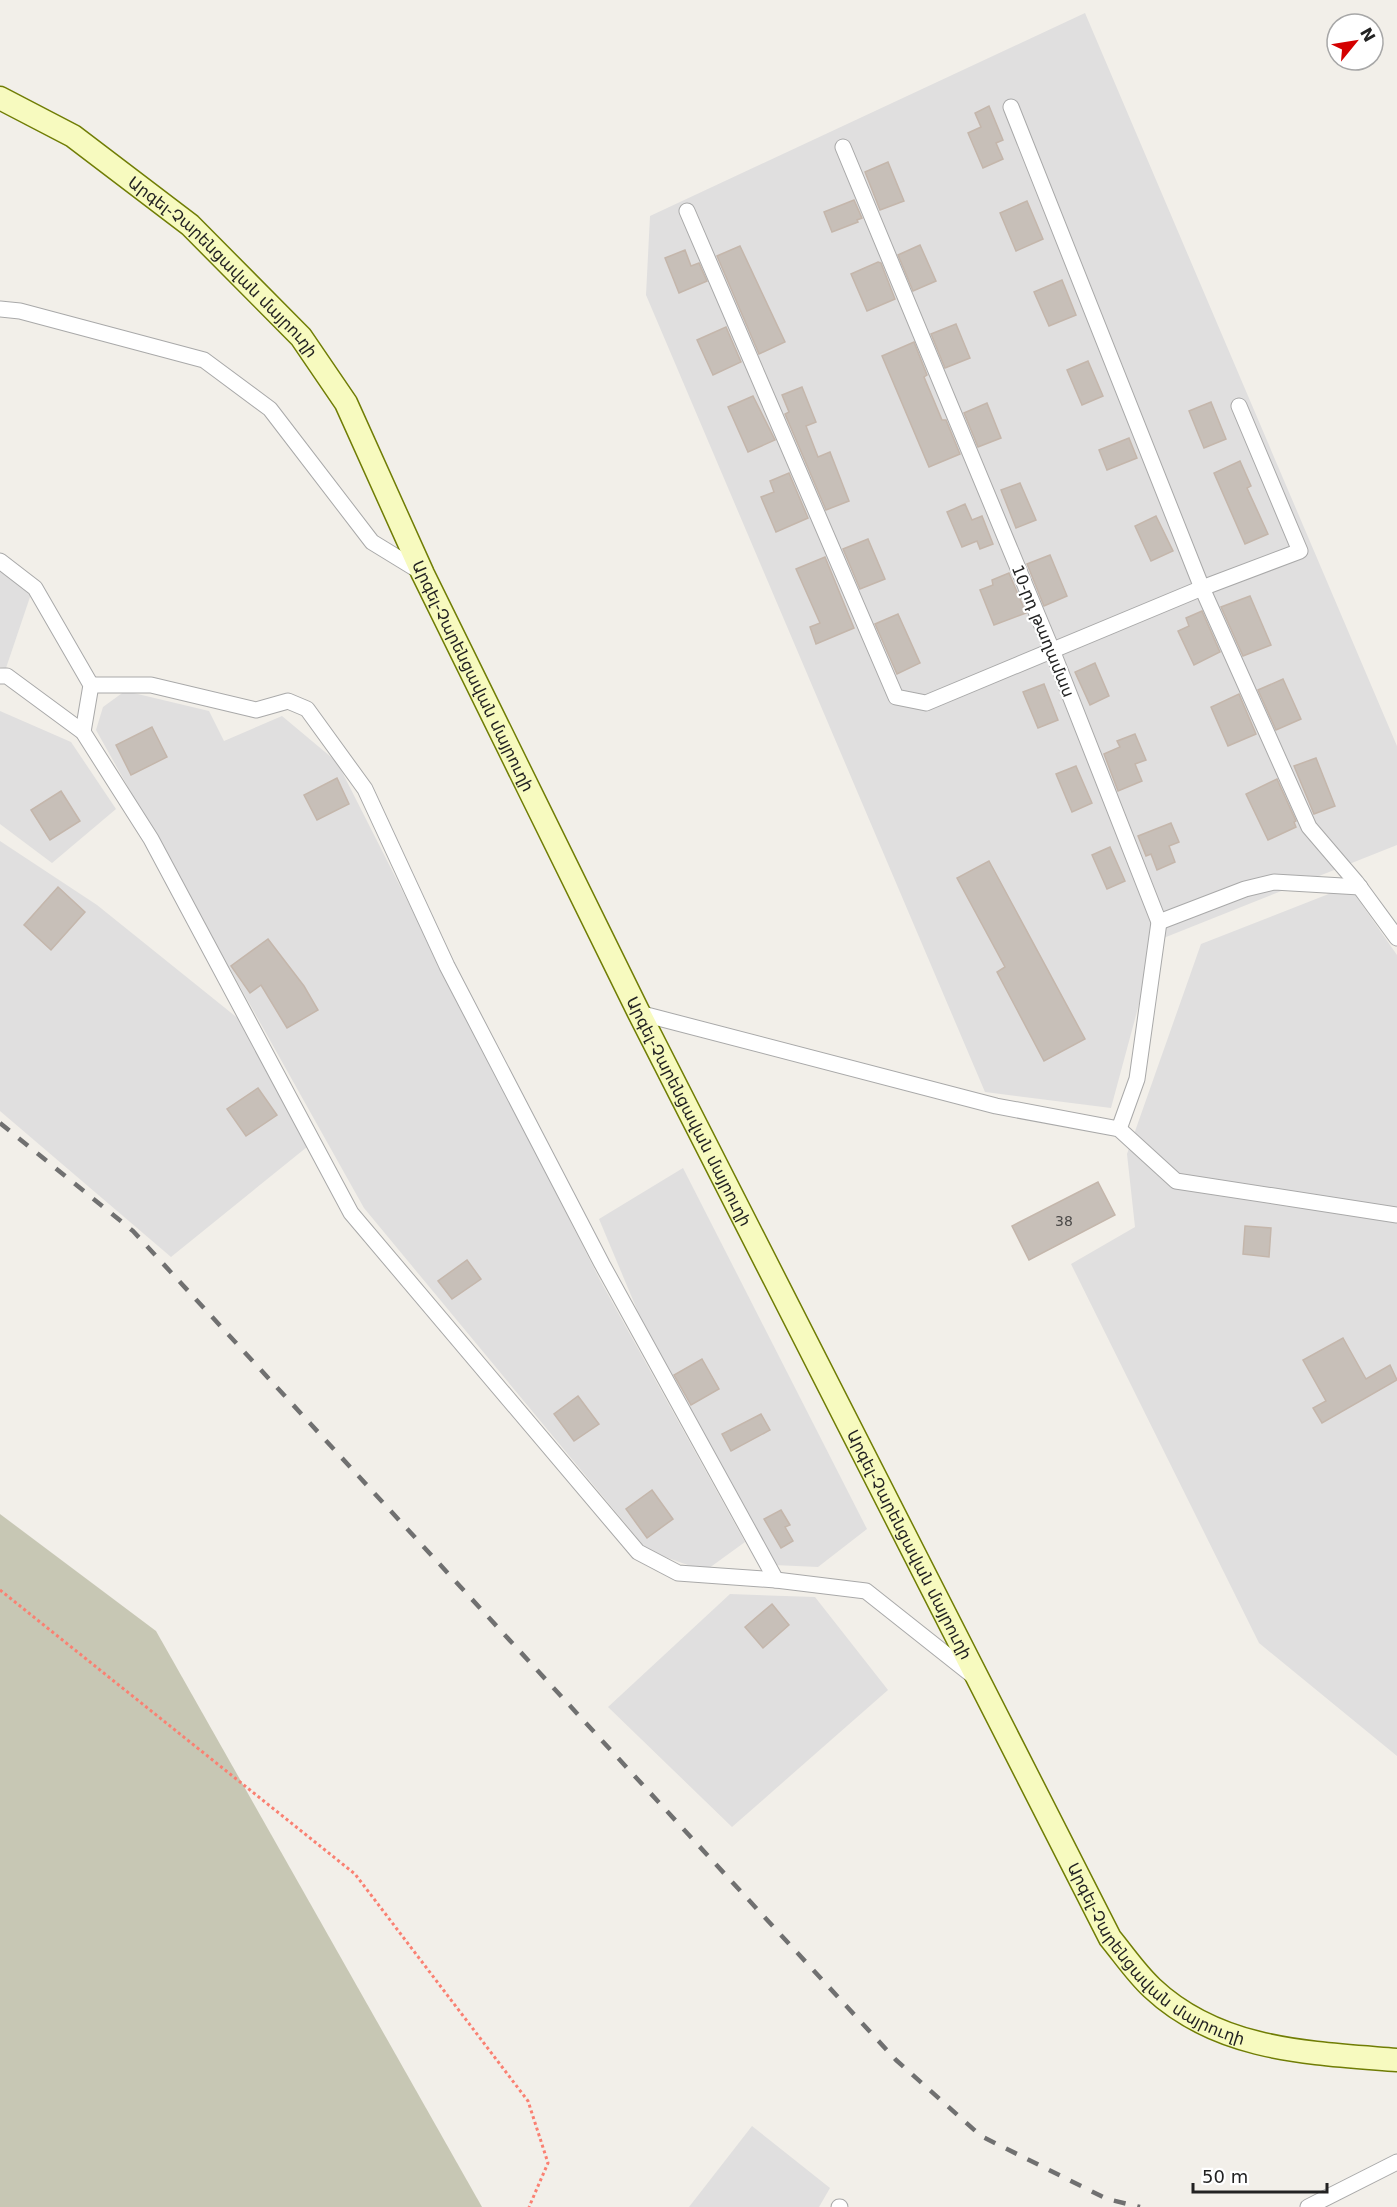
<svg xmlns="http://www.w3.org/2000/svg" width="1397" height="2207" font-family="'DejaVu Sans','Noto Sans Armenian',sans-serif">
<rect width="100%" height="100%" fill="#f2efe9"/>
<g fill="#e0dfdf">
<polygon points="1085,13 1397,746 1397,845 1156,941 1111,1108 985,1092 646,295 650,216"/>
<polygon points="0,569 31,594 6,668 0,667"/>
<polygon points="125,691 209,711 224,741 282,716 337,762 600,1280 745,1542 705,1571 648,1551 364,1208 96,730 103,707"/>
<polygon points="0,711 71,742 116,809 52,863 0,824"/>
<polygon points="0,841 97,905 245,1024 307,1147 171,1257 0,1111"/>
<polygon points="1349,886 1397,955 1397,1756 1259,1643 1071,1264 1135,1227 1127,1154 1201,944"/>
<polygon points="683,1168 867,1529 818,1567 774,1565 659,1362 599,1219"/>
<polygon points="730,1594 815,1597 888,1690 732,1827 608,1707"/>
<polygon points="752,2126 830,2188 819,2207 689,2207"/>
</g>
<polygon fill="#c7c7b4" points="0,1514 156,1631 482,2207 0,2207"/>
<g fill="#c7bfb8" stroke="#c4b6ab" stroke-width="1.5">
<polygon points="989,106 1003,140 996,143 1003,159 983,168 968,133 981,127 975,113"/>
<polygon points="888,162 904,201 880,210 865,172"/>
<polygon points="854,200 862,218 857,220 858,222 832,232 824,212"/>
<polygon points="1027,201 1043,239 1016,251 1000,213"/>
<polygon points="920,245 936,281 913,291 898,255"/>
<polygon points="740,246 785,342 759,354 717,256"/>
<polygon points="685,250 691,266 699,263 707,281 679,293 665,258"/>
<polygon points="878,262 881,263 895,299 867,311 851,274"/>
<polygon points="1062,280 1076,315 1049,326 1034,292"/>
<polygon points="956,324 970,358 945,368 931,334"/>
<polygon points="726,327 741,362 713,375 697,340"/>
<polygon points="914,342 927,375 924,377 942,420 946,420 960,454 929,467 882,356"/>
<polygon points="1088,361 1103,396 1082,405 1067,370"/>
<polygon points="802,387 816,422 806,426 818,457 830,452 849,501 826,510 785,414 789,412 782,395"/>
<polygon points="753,396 775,440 748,452 728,407"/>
<polygon points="1211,402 1226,439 1204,448 1189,411"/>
<polygon points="987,403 1001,438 978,447 964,413"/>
<polygon points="1129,438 1137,458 1107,470 1099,450"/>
<polygon points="1240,461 1251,486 1247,488 1268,534 1245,544 1214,473"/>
<polygon points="789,473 808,518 776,532 761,497 774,492 770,481"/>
<polygon points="1020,483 1036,520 1016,528 1001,490"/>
<polygon points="965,504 972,520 982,516 993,544 980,549 977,541 962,547 947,512"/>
<polygon points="1156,516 1173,551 1151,561 1135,526"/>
<polygon points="868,539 885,579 860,589 843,549"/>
<polygon points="1050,555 1067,596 1044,606 1027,564"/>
<polygon points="825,557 854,628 816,644 810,627 820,623 796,569"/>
<polygon points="1009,573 1026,613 994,625 980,590 993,585 992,580"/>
<polygon points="1250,596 1271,645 1243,656 1221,607"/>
<polygon points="1202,611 1220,652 1194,665 1178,631 1189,626 1186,618"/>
<polygon points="898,614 920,663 897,674 875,624"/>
<polygon points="1095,663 1109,696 1090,705 1075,672"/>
<polygon points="1283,679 1301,719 1276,730 1258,690"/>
<polygon points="1044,684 1058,720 1038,728 1023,692"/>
<polygon points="1239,694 1256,734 1228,746 1211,707"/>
<polygon points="152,727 167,757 131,775 116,745"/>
<polygon points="1135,734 1146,760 1135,764 1142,781 1118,791 1104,754 1120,747 1117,741"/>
<polygon points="1316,758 1335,806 1314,814 1294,766"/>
<polygon points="1076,766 1092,803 1072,812 1056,774"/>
<polygon points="337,778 349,804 317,820 304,795"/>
<polygon points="1277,779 1296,821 1294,822 1296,827 1268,840 1246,794"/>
<polygon points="61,791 80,821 50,840 31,810"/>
<polygon points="1171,823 1179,842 1169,846 1175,862 1157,870 1151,854 1146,856 1138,836"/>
<polygon points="1110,847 1125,881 1107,889 1092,855"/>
<polygon points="989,861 1085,1039 1044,1061 997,972 1005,967 957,878"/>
<polygon points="58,887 85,912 51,950 24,925"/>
<polygon points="268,939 304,986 318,1010 287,1028 261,985 250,993 231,966"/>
<polygon points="258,1088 277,1115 246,1136 227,1109"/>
<polygon points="1098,1182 1115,1215 1029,1260 1012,1226"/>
<polygon points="1245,1226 1271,1228 1269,1257 1243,1254"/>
<polygon points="467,1260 481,1279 452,1299 438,1281"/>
<polygon points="1343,1338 1366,1379 1390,1365 1397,1380 1322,1423 1313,1408 1326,1401 1303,1360"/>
<polygon points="702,1359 719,1389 691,1405 674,1375"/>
<polygon points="578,1396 599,1424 574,1441 554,1414"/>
<polygon points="761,1414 770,1430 731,1451 722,1434"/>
<polygon points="652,1490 673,1519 647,1538 626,1509"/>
<polygon points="781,1510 790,1525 785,1527 793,1541 781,1548 764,1519"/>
<polygon points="772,1604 789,1625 763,1648 745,1627"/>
</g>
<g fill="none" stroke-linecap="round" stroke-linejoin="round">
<defs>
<g id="street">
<polyline points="1011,107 1202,588 1309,827 1356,882 1397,938"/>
<polyline points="843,147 1052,650 1159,922 1137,1079 1119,1129"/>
<polyline points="687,211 896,697 926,703 1202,588 1300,551 1239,406"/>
<polyline points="0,309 20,311 204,360 270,409 372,542 421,572"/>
<polyline points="0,561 35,588 91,685 83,732"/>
<polyline points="0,676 7,676 83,732 151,839 351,1213 638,1552 678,1573 776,1580 866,1591 972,1675"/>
<polyline points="91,685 151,685 256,710 288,701 307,709 365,789 447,966 602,1264 776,1580"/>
<polyline points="1159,922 1245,889 1274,882 1360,887"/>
<polyline points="639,1013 996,1106 1119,1129 1176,1181 1397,1215"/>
<polyline points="839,2207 840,2207"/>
<polyline points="1308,2207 1397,2162"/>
</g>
<g id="secondary">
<path id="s1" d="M0 98 73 136 190 225 301 337 346 403 423 574 639 1013 1110 1938C1124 1955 1136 1973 1152 1988 1219 2051 1310 2053 1397 2060"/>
</g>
</defs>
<use href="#street" stroke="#a9a9a9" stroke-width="17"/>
<use href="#secondary" stroke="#707d05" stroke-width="25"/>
<polyline stroke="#fa8072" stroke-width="3" stroke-dasharray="3 3" stroke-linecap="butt" points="0,1590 355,1874 528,2101 548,2163 529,2207"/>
<use href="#street" stroke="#fff" stroke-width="15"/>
<use href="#secondary" stroke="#f7fabf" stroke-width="22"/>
<polyline stroke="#707070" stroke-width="4.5" stroke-dasharray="12 12" stroke-linecap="butt" points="0,1123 133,1231 896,2060 981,2136 1107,2199 1140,2207"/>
</g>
<g text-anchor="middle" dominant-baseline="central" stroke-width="4.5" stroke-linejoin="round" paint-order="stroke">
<g font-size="14" fill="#4b4948">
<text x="1064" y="1221">38</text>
</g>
<g font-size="16" fill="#222" stroke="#fff">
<text stroke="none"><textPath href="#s1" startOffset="282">Արգել-Չարենցավան մայրուղի</textPath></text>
<text transform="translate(1043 631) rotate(68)">10-րդ թաղամաս</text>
<text stroke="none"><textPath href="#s1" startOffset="768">Արգել-Չարենցավան մայրուղի</textPath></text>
<text stroke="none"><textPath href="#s1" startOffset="1254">Արգել-Չարենցավան մայրուղի</textPath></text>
<text stroke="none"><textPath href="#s1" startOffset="1740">Արգել-Չարենցավան մայրուղի</textPath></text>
<text stroke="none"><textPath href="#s1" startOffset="2226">Արգել-Չարենցավան մայրուղի</textPath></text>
</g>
</g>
<g transform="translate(1355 42) rotate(60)"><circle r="28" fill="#ffffff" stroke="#a7a7a7" stroke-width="1.5"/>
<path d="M0-4.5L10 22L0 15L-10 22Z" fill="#d40000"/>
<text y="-9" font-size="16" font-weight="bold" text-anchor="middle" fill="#222222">N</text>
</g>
<path d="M1193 2183v9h134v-9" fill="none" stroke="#222222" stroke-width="3"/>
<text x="1202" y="2183" font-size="18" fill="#222222" stroke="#ffffff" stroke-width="4.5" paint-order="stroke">50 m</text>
</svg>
